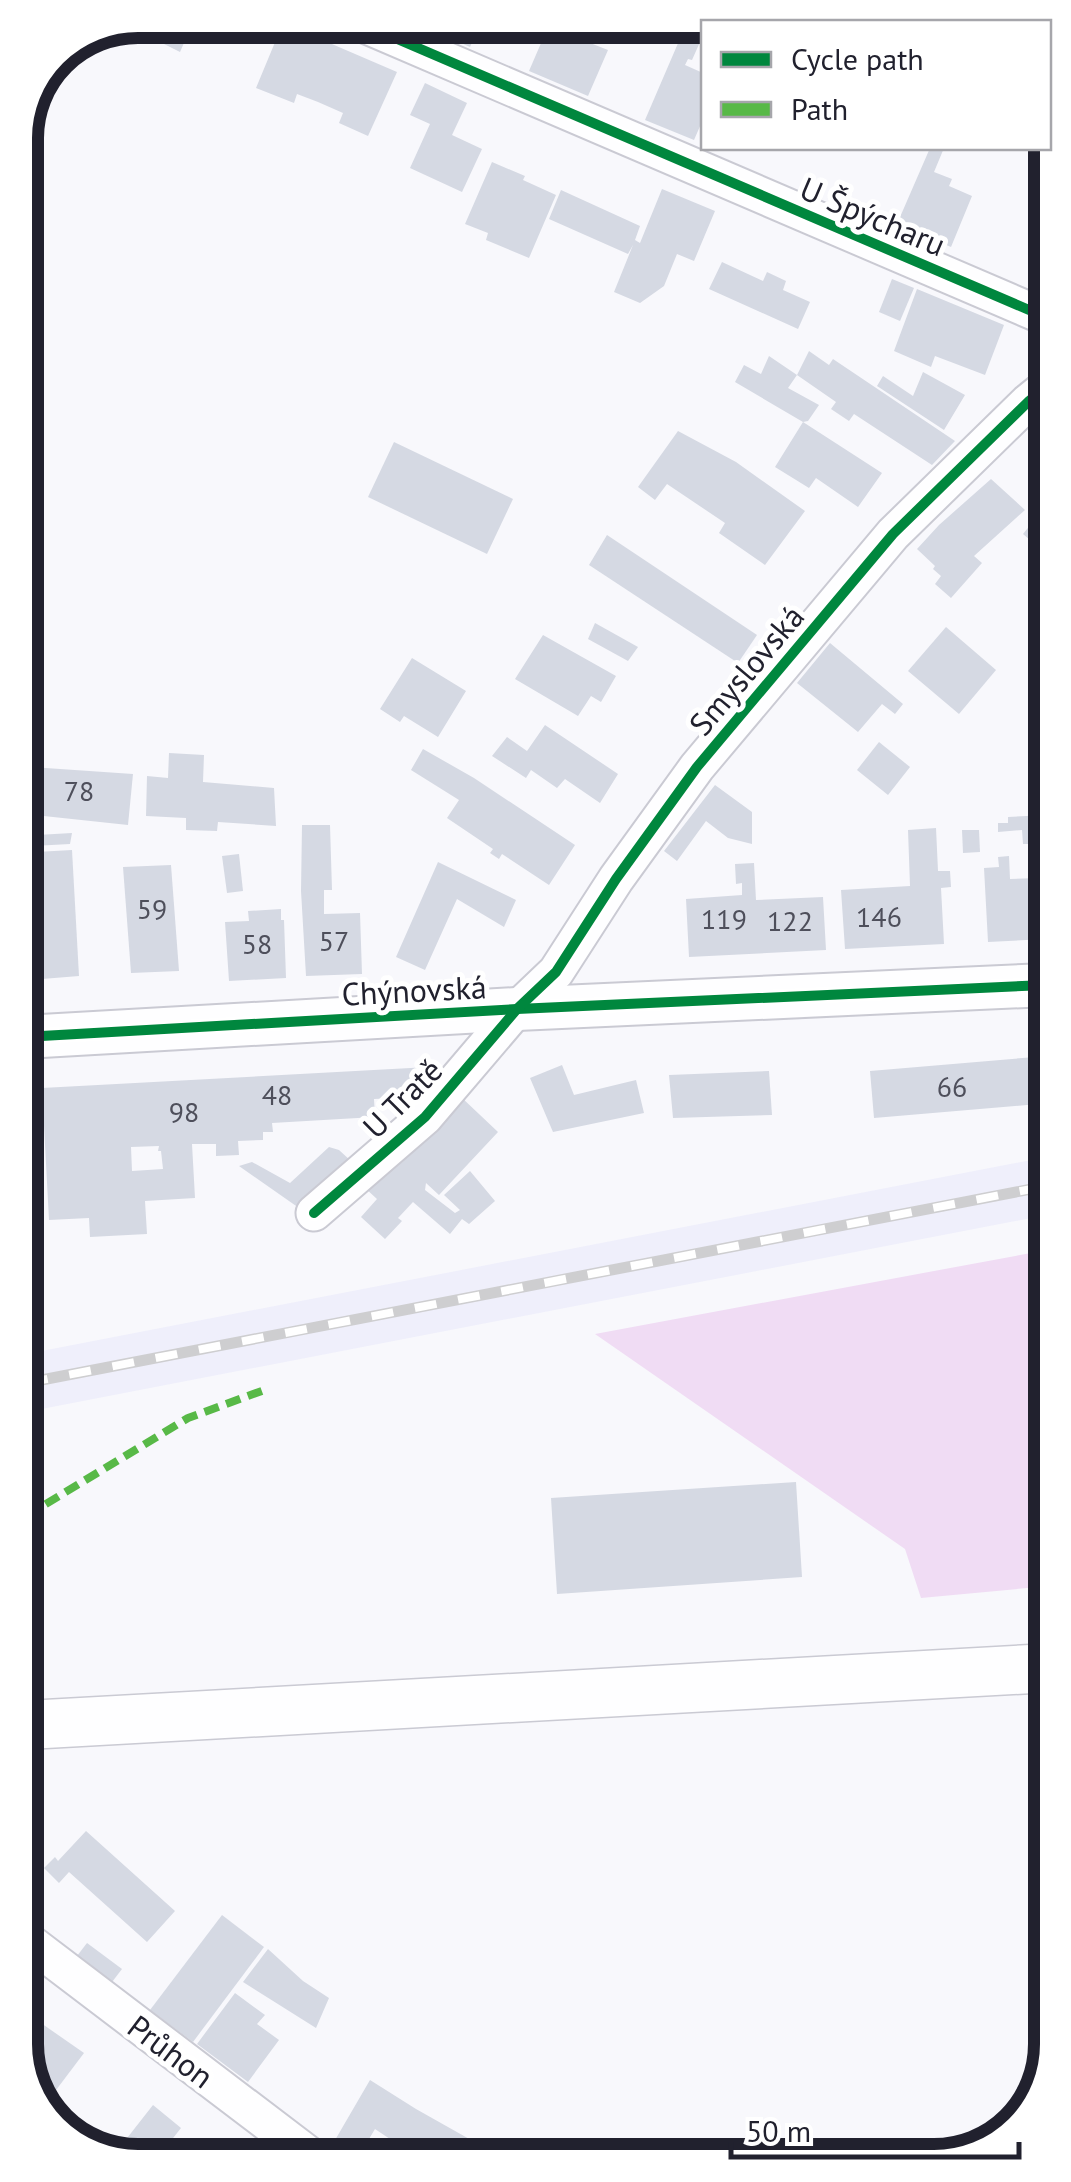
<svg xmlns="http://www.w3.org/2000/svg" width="1071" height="2182" font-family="'PT Sans',sans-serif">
<rect width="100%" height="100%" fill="#f8f8fc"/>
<polygon fill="#efeffb" points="1047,1157 1047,1215 26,1412 26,1354"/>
<polygon fill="#f0dcf4" points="1047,1250 1049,1586 921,1598 905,1549 595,1334"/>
<g fill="#d5d9e3" fill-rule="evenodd">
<polygon points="172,20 194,20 180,52 162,43"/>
<polygon points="422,20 482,20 470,47 420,24"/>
<polygon points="551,20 567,20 562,32 608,50 588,96 529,71"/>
<polygon points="688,20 704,25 704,33 692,60 688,59 685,65 703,73 700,80 704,82 704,117 694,140 645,120"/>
<polygon points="283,23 397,72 368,136 339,123 343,113 318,102 297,94 294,103 256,88"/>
<polygon points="425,83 467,103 452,135 482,149 462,192 410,168 430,124 410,115"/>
<polygon points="930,148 944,148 934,172 952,179 949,186 972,196 951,247 897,224"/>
<polygon points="492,162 525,176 523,180 556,195 529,258 486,240 488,233 465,224"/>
<polygon points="662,189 715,211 694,261 677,254 664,286 640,303 614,292 633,245 628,254 549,219 561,190 640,226 635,240 640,243"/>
<polygon points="722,262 763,281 767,272 786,281 783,290 810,302 798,329 709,289"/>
<polygon points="892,279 914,288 900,321 879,312"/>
<polygon points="917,289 1004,325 985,375 935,356 931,367 894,351"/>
<polygon points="809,351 829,365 833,359 955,441 932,465 854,414 849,421 831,409 836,402 797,375 788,388 819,405 808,421 803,422 735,382 744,365 761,374 769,356 797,375"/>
<polygon points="923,372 965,395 944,430 877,386 883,376 913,396"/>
<polygon points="803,422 882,473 858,507 816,478 809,488 775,467"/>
<polygon points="678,431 736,462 805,511 765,565 719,533 725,523 667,484 655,500 638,487"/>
<polygon points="394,442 513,499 487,554 368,497"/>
<polygon points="991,479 1025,510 974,556 982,563 951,598 935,584 941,576 933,569 935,566 917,549 939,525"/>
<polygon points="1044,508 1044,552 1023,534"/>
<polygon points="607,535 757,635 738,663 589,565"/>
<polygon points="595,623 638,647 628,661 588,639"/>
<polygon points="946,627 996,670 959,714 908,671"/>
<polygon points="543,635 616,676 601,702 591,696 578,716 515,679"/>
<polygon points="830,643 903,704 895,714 882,704 858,732 797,683"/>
<polygon points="412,658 466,691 438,737 404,716 400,722 380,709"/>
<polygon points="545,725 618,774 600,803 565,779 557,788 531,770 526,778 492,756 507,737 527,751"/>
<polygon points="879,742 910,767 888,795 857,770"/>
<polygon points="423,749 474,778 575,845 549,885 502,854 499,859 490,853 493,849 447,818 459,800 411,770"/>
<polygon points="169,753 204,755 203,782 274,788 276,826 218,822 217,831 186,830 186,818 146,816 147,776 168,778"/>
<polygon points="31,767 133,774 128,825 25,814"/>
<polygon points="715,785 752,812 752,844 728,838 706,821 677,861 664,851"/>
<polygon points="1046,815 1046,830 1035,830 1036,840 1046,840 1046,939 988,942 984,868 999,867 998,857 1009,856 1010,879 1038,878 1036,844 1023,844 1022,830 998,832 998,823 1008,823 1008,817"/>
<polygon points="23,822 37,835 72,833 70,844 33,846 23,837"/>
<polygon points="302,825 330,825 332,890 324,890 324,914 360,913 362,974 306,976 301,891"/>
<polygon points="936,828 938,871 950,871 951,887 941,888 944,944 845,949 841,890 910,886 908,830"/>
<polygon points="962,830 979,830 980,852 963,853"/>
<polygon points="72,850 79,976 42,979 36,852"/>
<polygon points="239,854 243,891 227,893 222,856"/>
<polygon points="438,862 516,900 504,927 457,899 425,970 396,957"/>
<polygon points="754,863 756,900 823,897 826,950 689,957 686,899 742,895 742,883 736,884 735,864"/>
<polygon points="171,865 179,971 131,973 123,867"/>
<polygon points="281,909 281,920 284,920 286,978 229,981 225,922 249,921 248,911"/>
<polygon points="1035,1057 1038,1104 874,1118 870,1071"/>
<polygon points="562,1065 574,1095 636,1080 644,1113 553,1132 530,1078"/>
<path d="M429 1067 437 1083 420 1097 374 1099 375 1117 272 1123 273 1132H263V1140L238 1141 239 1155 216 1156V1144H192L195 1198 145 1201 147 1234 90 1237 89 1218 49 1220 42 1088ZM159 1146 158 1151H161L163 1169 132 1171 131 1147Z"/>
<polygon points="769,1071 772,1115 673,1118 669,1075"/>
<polygon points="461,1097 498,1132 439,1195 426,1183 425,1190 455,1213 460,1210 444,1195 470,1171 495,1201 469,1224 462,1219 450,1234 413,1202 398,1218 402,1221 385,1239 361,1217 377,1199 364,1187 389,1162 395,1167 402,1162"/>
<polygon points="329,1147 339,1150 351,1161 299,1208 239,1166 252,1162 290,1183"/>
<polygon points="25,1229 28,1229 33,1294 25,1295"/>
<polygon points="796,1482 802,1577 557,1594 551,1498"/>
<polygon points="86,1831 175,1911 147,1942 69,1872 59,1883 44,1868 55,1857 58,1861"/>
<polygon points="222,1915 264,1947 193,2042 150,2010"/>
<polygon points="87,1943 122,1969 112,1982 77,1956"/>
<polygon points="268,1949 303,1981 329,1998 316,2028 243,1982"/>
<polygon points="235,1993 265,2015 257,2024 279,2040 248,2082 197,2044"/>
<polygon points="28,2014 84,2053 47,2102 29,2088"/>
<polygon points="370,2080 416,2109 503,2158 424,2159 412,2152 408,2159 397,2159 393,2156 399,2145 375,2129 357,2159 351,2160 331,2147"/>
<polygon points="153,2105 181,2128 162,2152 175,2161 129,2162 113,2156"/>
</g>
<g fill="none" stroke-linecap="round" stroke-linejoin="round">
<defs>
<g id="minor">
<polyline points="353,20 1043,316"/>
<polyline points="314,1213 425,1117 517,1009 556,972 616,879 697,767 893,534 1028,402 1044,389"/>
<polyline points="28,1941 316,2160"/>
</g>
<polyline id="tertiary" points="24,1037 517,1009 1046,985"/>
<polyline id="secondary" points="27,1725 1049,1668"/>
</defs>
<use href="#minor" stroke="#cacad3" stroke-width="39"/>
<use href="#tertiary" stroke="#cacad3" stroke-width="46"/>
<use href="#secondary" stroke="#cacad3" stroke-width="51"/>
<use href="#minor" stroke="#fefeff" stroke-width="35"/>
<use href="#tertiary" stroke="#fefeff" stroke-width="42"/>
<use href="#secondary" stroke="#fefeff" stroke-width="48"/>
<defs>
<polyline id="rail" points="26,1383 1047,1186"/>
</defs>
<use href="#rail" stroke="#ceced0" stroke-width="11"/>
<use href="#rail" stroke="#fff" stroke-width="8" stroke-dasharray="22" stroke-linecap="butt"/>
<polyline stroke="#58b947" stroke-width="8" stroke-dasharray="15 8" stroke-linecap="butt" points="26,1516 188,1418 267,1389"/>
<defs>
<g id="cycleway">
<polyline points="353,20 1043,316"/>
<polyline points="24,1037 517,1009 1046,985"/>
<polyline points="314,1213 425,1117 517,1009 556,972 616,879 697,767 893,534 1028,402 1044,389"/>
</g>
</defs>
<use href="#cycleway" stroke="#fff" stroke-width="16"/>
<use href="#cycleway" stroke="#00873e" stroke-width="10"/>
</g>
<g text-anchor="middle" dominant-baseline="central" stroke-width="10" stroke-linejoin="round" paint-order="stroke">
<g font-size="28" fill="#4e4f5b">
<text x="79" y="790">78</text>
<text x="152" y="908">59</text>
<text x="879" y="916">146</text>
<text x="724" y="918">119</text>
<text x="790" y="920">122</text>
<text x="334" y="940">57</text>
<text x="257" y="943">58</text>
<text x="952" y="1086">66</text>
<text x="277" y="1094">48</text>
<text x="184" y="1111">98</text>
</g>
<g font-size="32" fill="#21212e" stroke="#fff">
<text transform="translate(873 216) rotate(23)">U Špýcharu</text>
<text transform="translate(746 670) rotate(-50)">Smyslovská</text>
<text transform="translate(414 990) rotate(-3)">Chýnovská</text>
<text transform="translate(402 1098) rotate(-45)">U Tratě</text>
<text transform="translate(171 2051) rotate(37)">Průhon</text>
</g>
</g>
<path d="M0 0H1071V2182H0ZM138 38H934A100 100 0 0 1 1034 138V2044A100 100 0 0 1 934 2144H138A100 100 0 0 1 38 2044V138A100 100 0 0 1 138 38Z" fill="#fff" fill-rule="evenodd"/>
<path fill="none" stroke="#21212e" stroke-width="12" d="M138 38H934A100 100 0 0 1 1034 138V2044A100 100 0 0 1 934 2144H138A100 100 0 0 1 38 2044V138A100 100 0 0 1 138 38Z"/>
<rect x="701" y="20" width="350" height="130" fill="#ffffff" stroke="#a6a6ab" stroke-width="2.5"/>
<rect x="721" y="52" width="50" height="15" fill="#00873e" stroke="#a6a6ab" stroke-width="2.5"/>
<text x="791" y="70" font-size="30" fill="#21212e">Cycle path</text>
<rect x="721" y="102" width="50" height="15" fill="#58b947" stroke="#a6a6ab" stroke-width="2.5"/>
<text x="791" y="120" font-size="30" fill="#21212e">Path</text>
<path d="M731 2142v15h288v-15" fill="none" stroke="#21212e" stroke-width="5"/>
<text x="746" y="2142" font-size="30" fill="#21212e" stroke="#ffffff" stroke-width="8" paint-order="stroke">50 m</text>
</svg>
